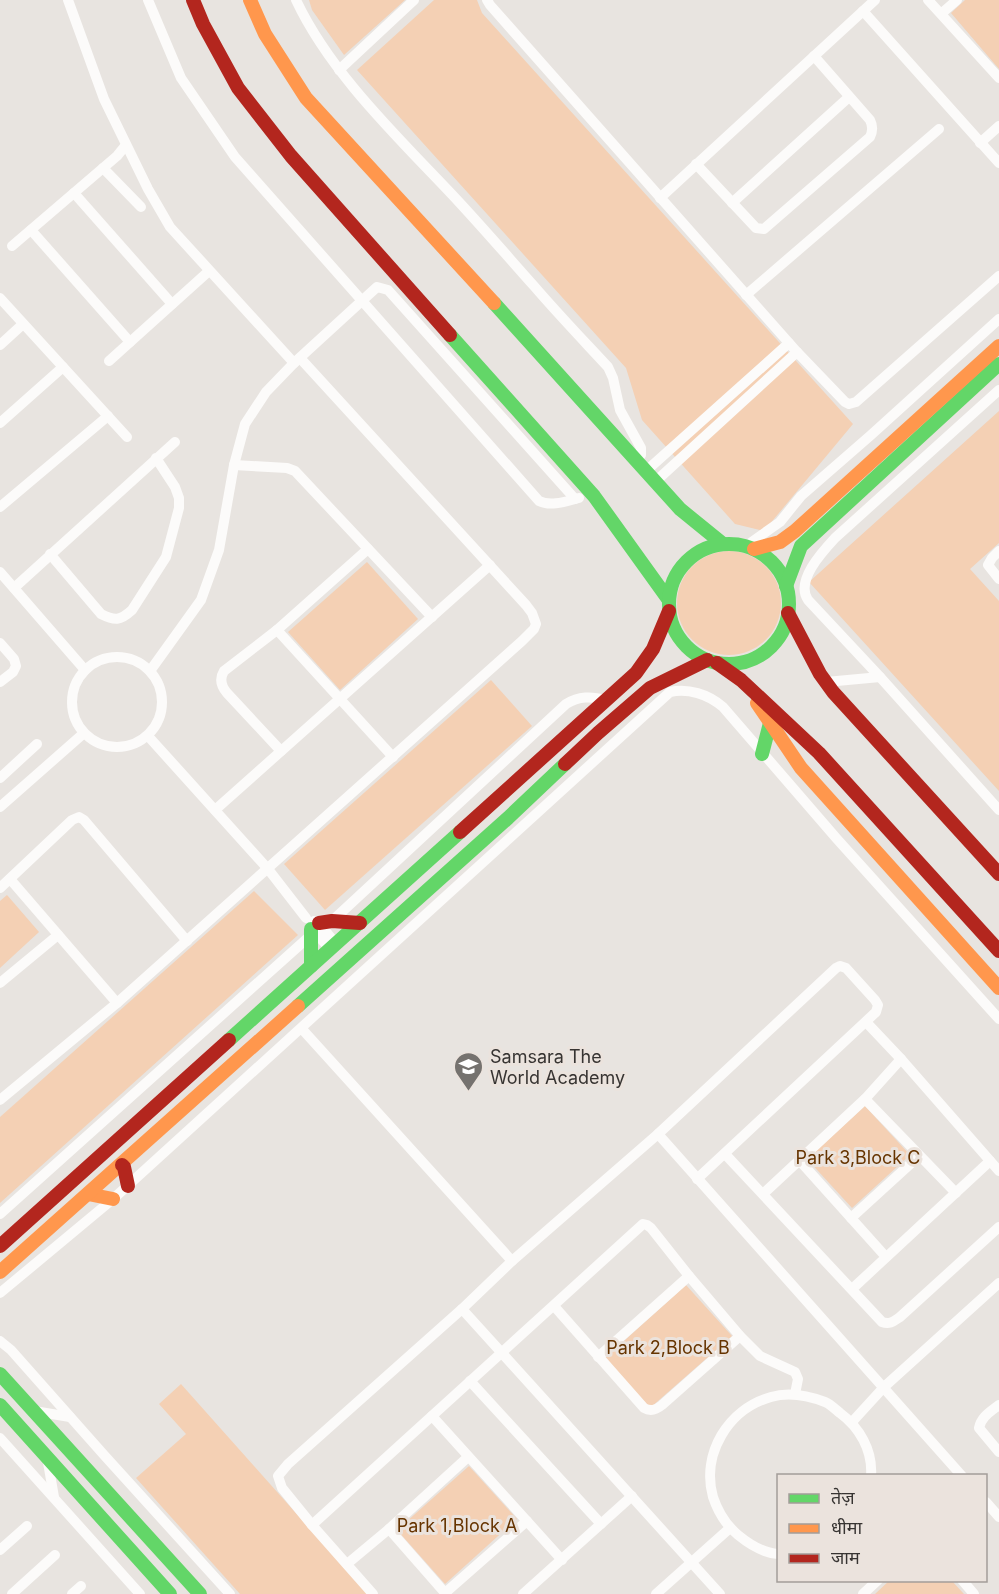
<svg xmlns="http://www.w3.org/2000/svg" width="999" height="1594" font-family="Inter,'Noto Sans Devanagari',sans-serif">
<rect width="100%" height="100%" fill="#e8e4e0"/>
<g fill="#f4d0b4">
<polygon points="309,0 405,0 344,55 312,10"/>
<polygon points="434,0 477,0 482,13 853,424 764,531 735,524 642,420 626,368 357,70"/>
<polygon points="965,0 999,0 999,69 951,13"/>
<polygon points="999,411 999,543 970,569 999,601 999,791 809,582"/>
<circle cx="729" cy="603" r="52"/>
<polygon points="367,562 418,619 340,690 288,632"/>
<polygon points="491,680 532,726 325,910 284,864"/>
<polygon points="254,891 298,935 0,1203 0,1117"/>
<polygon points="7,895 39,932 0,968 0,901"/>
<polygon points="865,1106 910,1155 852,1208 807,1159"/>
<polygon points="686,1285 732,1336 650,1408 605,1358"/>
<polygon points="181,1384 368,1594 240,1594 136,1478 186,1434 159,1404"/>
<polygon points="469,1466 517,1519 445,1584 397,1530"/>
<polygon points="890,1580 952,1581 964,1594 875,1594"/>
</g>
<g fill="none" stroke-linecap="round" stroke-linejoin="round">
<g stroke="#fcfbfa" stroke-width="10">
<polyline points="68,0 104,99 148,189 170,227 294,363"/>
<path d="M148 0 181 78 235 157 539 501C551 507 567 501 579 498"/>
<path d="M296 0C331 75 402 141 458 201 484 229 509 258 534 286 558 314 583 340 608 367L613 378 620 410 641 448V455L637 460"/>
<polyline points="487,0 490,5 797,352 845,402 849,404 856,402 999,276"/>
<polyline points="928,0 999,78"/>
<polyline points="863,11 999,163"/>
<polyline points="942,13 957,0"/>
<polyline points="339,70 414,0"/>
<polyline points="980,143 999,126"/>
<path d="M696 164 756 228 764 229 870 137C873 131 873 126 870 120L814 56"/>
<polyline points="103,168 141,207"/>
<polyline points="74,193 172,304"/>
<polyline points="660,198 875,0"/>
<polyline points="732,203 849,97"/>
<polyline points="31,230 130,342"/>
<polyline points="12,246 117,156 126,145"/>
<polyline points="746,295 939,129"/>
<polyline points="0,298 127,437"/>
<polyline points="0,345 23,324"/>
<polyline points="109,361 209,271"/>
<path d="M999 390 835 538C822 552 795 581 808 600L880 677 999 810"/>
<polyline points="0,423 63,367"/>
<polyline points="234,465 287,468 295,471 432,617"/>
<polyline points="646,471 789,343"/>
<polyline points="656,481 797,352"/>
<polyline points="0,507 108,416"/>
<polyline points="746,546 780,522 801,496 871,435 999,319"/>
<polyline points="999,551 992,558 988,565 999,579"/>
<path d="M50 554 101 614C115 621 120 621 132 610L166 557 179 508V498L175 487 156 458"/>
<polyline points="0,572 85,670"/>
<polyline points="14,588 175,442"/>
<polyline points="277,630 393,757"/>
<polyline points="0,643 14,659 16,666 13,672 0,682"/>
<circle cx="117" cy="702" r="45"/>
<polyline points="150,671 201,600 219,550 234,465 245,424 266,392 294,363 377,287 388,290 575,499"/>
<polyline points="826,682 880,677"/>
<polyline points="148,736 268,869 306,918"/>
<path d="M281 751 227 693C221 686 219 679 224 671L277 630 368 549"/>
<polyline points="0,778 37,744"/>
<polyline points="0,807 84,733"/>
<polyline points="215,810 490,565"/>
<polyline points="10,879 117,1003"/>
<polyline points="0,888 72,820 79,817 84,820 187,941"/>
<polyline points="314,921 318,922 336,944"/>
<path d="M332 921 566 704C579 696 591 696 606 700"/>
<polyline points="310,927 330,949"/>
<polyline points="0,983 58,935"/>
<polyline points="866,1022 901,1059 999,1171"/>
<polyline points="302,1029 512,1261"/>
<polyline points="865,1099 956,1193"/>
<polyline points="0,1100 117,1003 522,641 534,629 536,624 532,613 526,605 300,358"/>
<polyline points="658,1134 962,1476"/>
<path d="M725 1154 882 1322C890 1325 894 1321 900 1317L999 1227"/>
<polyline points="799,1160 886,1257"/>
<polyline points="763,1194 865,1099 901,1059"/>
<polyline points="0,1214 311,935"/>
<polyline points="851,1218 919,1156"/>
<polyline points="852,1289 990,1161"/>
<path d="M0 1293 113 1199 670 692C688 688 708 694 723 707L837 839 999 1019"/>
<path d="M554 1306 644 1408C651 1412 656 1410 662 1405L740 1336"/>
<polyline points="462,1309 720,1594"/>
<polyline points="0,1341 11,1350 104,1455 230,1594"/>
<polyline points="598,1357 689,1276"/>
<polyline points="470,1381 601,1524"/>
<path d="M999 1405C990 1412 981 1417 979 1428L999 1452"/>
<polyline points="34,1411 70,1417"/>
<polyline points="432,1416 562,1560"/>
<polyline points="852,1422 884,1387 999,1283"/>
<polyline points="0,1438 140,1594"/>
<polyline points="47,1457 54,1497"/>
<polyline points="986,1502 999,1517"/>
<polyline points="312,1525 643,1224 647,1225 651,1228 689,1276 740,1336 760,1356 795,1372 798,1379 795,1394"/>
<polyline points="389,1529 446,1594"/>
<polyline points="0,1550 27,1526"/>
<path d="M778 1554C763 1553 749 1544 738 1535 726 1525 718 1512 713 1497 701 1454 728 1409 771 1397 788 1392 809 1396 825 1402 830 1404 835 1409 840 1413 859 1427 873 1450 871 1476"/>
<polyline points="347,1564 389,1529 468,1457"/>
<polyline points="962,1580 974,1594"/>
<polyline points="445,1593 527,1521"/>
<polyline points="12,1594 55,1555"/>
<polyline points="72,1594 81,1586"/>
<polyline points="373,1594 312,1525 282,1488 278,1476 288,1464 462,1309 512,1261 658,1134 836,968 840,966 846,968 875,1000 878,1005 876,1012 697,1179"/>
<polyline points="523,1594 632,1496"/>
<polyline points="656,1594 730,1528"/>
<polyline points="863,1594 878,1580"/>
</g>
<g stroke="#63d668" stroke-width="14">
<polyline points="494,303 680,509 723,544"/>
<polyline points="450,335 594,496 668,599"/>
<circle cx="729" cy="604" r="60"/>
<polyline points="786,586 801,546 999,364"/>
<polyline points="762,754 770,723"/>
<polyline points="311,929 311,966"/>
<polyline points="298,1006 508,818 565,764"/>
<polyline points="229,1040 460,832"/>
<polyline points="0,1374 200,1594"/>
<polyline points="0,1405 170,1594"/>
</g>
<g stroke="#ff974d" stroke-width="14">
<polyline points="250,0 265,34 306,98 494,303"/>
<polyline points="754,549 780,542 795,531 999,346"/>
<polyline points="757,703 801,768 999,988"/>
<polyline points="88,1194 113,1199"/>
<polyline points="0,1272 298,1006"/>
</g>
<g stroke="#b3261e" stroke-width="14">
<polyline points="193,0 203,24 238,88 291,156 450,335"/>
<polyline points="788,613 820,674 833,692 999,874"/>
<polyline points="717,663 741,680 819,753 999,951"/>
<polyline points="565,764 598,733 650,688 707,660"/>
<polyline points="460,832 636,673 653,649 669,611"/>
<polyline points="319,923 332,921 360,923"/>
<polyline points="122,1165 124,1167 128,1186"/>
<polyline points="0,1246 229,1040"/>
</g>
</g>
<defs>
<symbol id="school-pin" viewBox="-11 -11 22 30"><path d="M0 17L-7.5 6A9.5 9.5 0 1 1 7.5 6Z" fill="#75726f" stroke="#ebe3dd"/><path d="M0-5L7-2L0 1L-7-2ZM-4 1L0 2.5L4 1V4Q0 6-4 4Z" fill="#fff"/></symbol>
</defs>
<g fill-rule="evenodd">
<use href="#school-pin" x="452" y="1050" width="33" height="45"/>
</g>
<g text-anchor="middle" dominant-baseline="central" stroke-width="6" stroke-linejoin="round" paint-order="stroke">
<g font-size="18" fill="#373432" stroke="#ebe3dd" text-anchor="start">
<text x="490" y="1056">Samsara The<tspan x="490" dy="21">World Academy</tspan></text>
</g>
<g font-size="18" fill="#663400" stroke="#ebe3dd">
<text x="858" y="1157">Park 3,Block C</text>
<text x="668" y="1347">Park 2,Block B</text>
<text x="457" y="1525">Park 1,Block A</text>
</g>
</g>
<rect x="777" y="1474" width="210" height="108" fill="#ebe3dd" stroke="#a39d99" stroke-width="1.5"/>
<rect x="789" y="1494" width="30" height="9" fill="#63d668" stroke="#a39d99" stroke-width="1.5"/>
<text x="831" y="1504" font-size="18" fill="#373432">तेज़</text>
<rect x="789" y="1524" width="30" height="9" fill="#ff974d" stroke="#a39d99" stroke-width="1.5"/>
<text x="831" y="1534" font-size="18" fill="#373432">धीमा</text>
<rect x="789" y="1554" width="30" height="9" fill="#b3261e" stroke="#a39d99" stroke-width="1.5"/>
<text x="831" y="1564" font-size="18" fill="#373432">जाम</text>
</svg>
